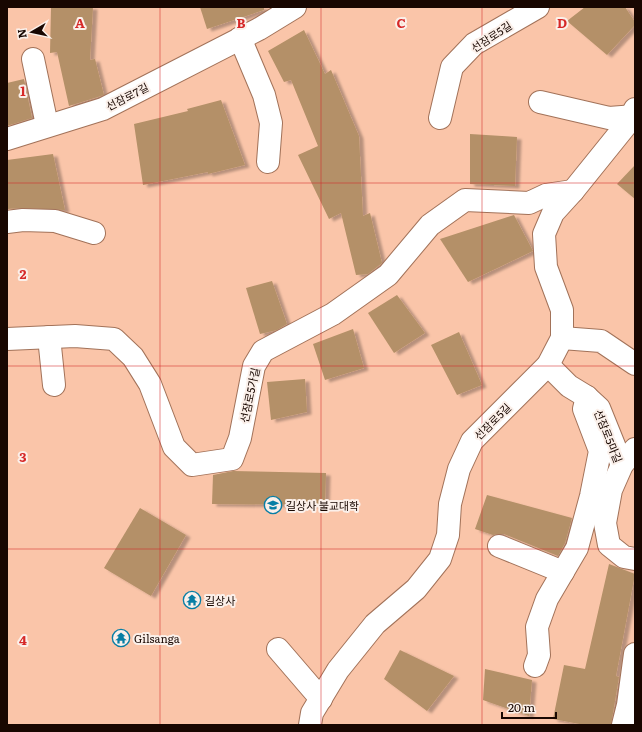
<svg xmlns="http://www.w3.org/2000/svg" width="642" height="732" font-family="Literata,'Noto Sans KR',serif">
<defs>
<filter id="shadow"><feDropShadow dx="4.5" dy="2.5" stdDeviation="1" flood-color="#0004"/></filter>
</defs>
<rect width="100%" height="100%" fill="#fac5a9"/>
<g fill="#b49067" filter="url(#shadow)">
<polygon points="51,7 93,7 90,60 95,59 104,95 69,106 57,52 50,53"/>
<polygon points="200,7 264,7 264,10 207,29"/>
<polygon points="585,7 625,7 635,22 635,25 607,55 567,21"/>
<polygon points="304,30 325,74 331,70 359,136 363,216 370,213 382,263 368,274 356,275 341,213 329,219 298,155 318,146 291,80 284,82 268,51"/>
<polygon points="24,79 32,118 7,126 7,83"/>
<polygon points="221,100 245,165 208,174 208,172 143,185 134,124 188,111 187,109"/>
<polygon points="470,134 517,137 515,186 470,184"/>
<polygon points="53,154 65,210 23,208 8,209 7,160"/>
<polygon points="635,165 635,199 617,184"/>
<polygon points="514,215 533,251 468,282 440,239"/>
<polygon points="272,281 287,324 277,330 260,334 246,288"/>
<polygon points="397,295 425,333 394,353 368,313"/>
<polygon points="353,329 364,368 325,380 313,344"/>
<polygon points="459,332 482,385 457,395 431,345"/>
<polygon points="305,379 307,412 271,420 267,382"/>
<polygon points="233,471 326,473 325,505 212,504 213,475"/>
<polygon points="487,495 572,518 565,543 558,556 504,534 498,534 493,535 475,529"/>
<polygon points="140,508 186,535 151,596 104,568"/>
<polygon points="609,564 635,574 616,676 619,677 611,725 585,725 553,719 564,665 585,669"/>
<polygon points="400,650 454,676 427,711 384,679"/>
<polygon points="485,669 532,680 529,716 483,700"/>
</g>
<g fill="none" stroke-linecap="round" stroke-linejoin="round">
<defs>
<g id="minor">
<polyline points="240,38 264,95 271,123 268,162"/>
<polyline points="33,59 47,125"/>
<polyline points="540,102 609,118 635,116"/>
<polyline points="440,118 452,67 474,44 538,7"/>
<polyline points="7,139 103,109 259,29 295,7"/>
<polyline points="7,222 23,220 55,221 94,233"/>
<polyline points="49,337 54,385"/>
<polyline points="562,338 601,341 635,364"/>
<polyline points="7,339 75,336 114,339 133,357 150,384 174,447 192,465 232,459 240,438 254,366 263,351 333,314 388,275 430,225 465,200 529,203 546,195 573,191"/>
<polyline points="548,365 569,386 587,397 599,408 622,465"/>
<polyline points="635,449 622,465 611,490 605,523 609,545 624,557 635,559"/>
<polyline points="499,546 563,572"/>
<polyline points="278,649 321,699"/>
<polyline points="535,666 539,655 537,627 547,599 577,548 591,496 600,451 584,409 587,397"/>
<polyline points="310,725 312,713 338,670 375,624 416,589 440,559 448,535 450,504 459,469 472,441 548,365 562,338 562,310 546,267 544,234 553,213 573,191 627,124 635,109"/>
<polyline points="623,725 628,705 635,654"/>
</g>
</defs>
<use href="#minor" stroke="#a27259" stroke-width="24"/>
<use href="#minor" stroke="#fff" stroke-width="22"/>
</g>
<path fill="none" stroke="#d62828" stroke-width="1" stroke-opacity="0.55" d="M160 7V725M321 7V725M482 7V725M7 183H635M7 366H635M7 549H635"/>
<defs>
<symbol id="school-ring" viewBox="-11 -11 22 22"><circle r="9.5" fill="#fbf0ea" stroke="#087ea5" stroke-width="1.5"/><path d="M0-5L7-2L0 1L-7-2ZM-4 1L0 2.5L4 1V4Q0 6-4 4Z" fill="#087ea5"/></symbol>
<symbol id="temple-ring" viewBox="-11 -11 22 22"><circle r="9.5" fill="#fbf0ea" stroke="#087ea5" stroke-width="1.5"/><path d="M0-6L5-2H3V0L6.5 2.5H4V6H1.5V3h-3V6H-4V2.5H-6.5L-3 0V-2H-5Z" fill="#087ea5"/></symbol>
</defs>
<g fill-rule="evenodd">
<use href="#school-ring" x="263" y="495" width="20" height="20"/>
<use href="#temple-ring" x="182" y="590" width="20" height="20"/>
<use href="#temple-ring" x="111" y="628" width="20" height="20"/>
</g>
<g text-anchor="middle" dominant-baseline="central" stroke-width="4" stroke-linejoin="round" paint-order="stroke">
<g font-size="11" fill="#180701" stroke="#fbf0ea">
<text transform="translate(491 36) rotate(-33)">선잠로5길</text>
<text transform="translate(127 96) rotate(-27)">선잠로7길</text>
<text transform="translate(249 395) rotate(-78)">선잠로5가길</text>
<text transform="translate(492 421) rotate(-45)">선잠로5길</text>
<text transform="translate(609 436) rotate(68)">선잠로5마길</text>
</g>
<g font-size="11" fill="#180701" stroke="#fbf0ea" text-anchor="start">
<text x="286" y="505">길상사 불교대학</text>
<text x="205" y="600">길상사</text>
<text x="134" y="638">Gilsanga</text>
</g>
</g>
<g font-size="13" text-anchor="middle" font-weight="bold" fill="#d62828" stroke="#fbf0ea" stroke-width="4" stroke-linejoin="round" paint-order="stroke">
<text x="80" y="28">A</text>
<text x="241" y="28">B</text>
<text x="401" y="28">C</text>
<text x="562" y="28">D</text>
<text x="23" y="96">1</text>
<text x="23" y="279">2</text>
<text x="23" y="462">3</text>
<text x="23" y="645">4</text>
</g>
<rect width="642" height="732" fill="none" stroke="#180701" stroke-width="16"/>
<g transform="translate(32 32) rotate(261)" stroke="#fbf0ea" stroke-width="3" paint-order="stroke">
<path d="M0-3L7 15L0 10L-7 15Z" fill="#180701"/>
<text y="-6" font-size="11" font-weight="bold" text-anchor="middle" fill="#180701">N</text>
</g>
<path d="M502 712v6h54v-6" fill="none" stroke="#180701" stroke-width="2"/>
<text x="508" y="712" font-size="12" fill="#180701" stroke="#fbf0ea" stroke-width="3" paint-order="stroke">20 m</text>
</svg>
